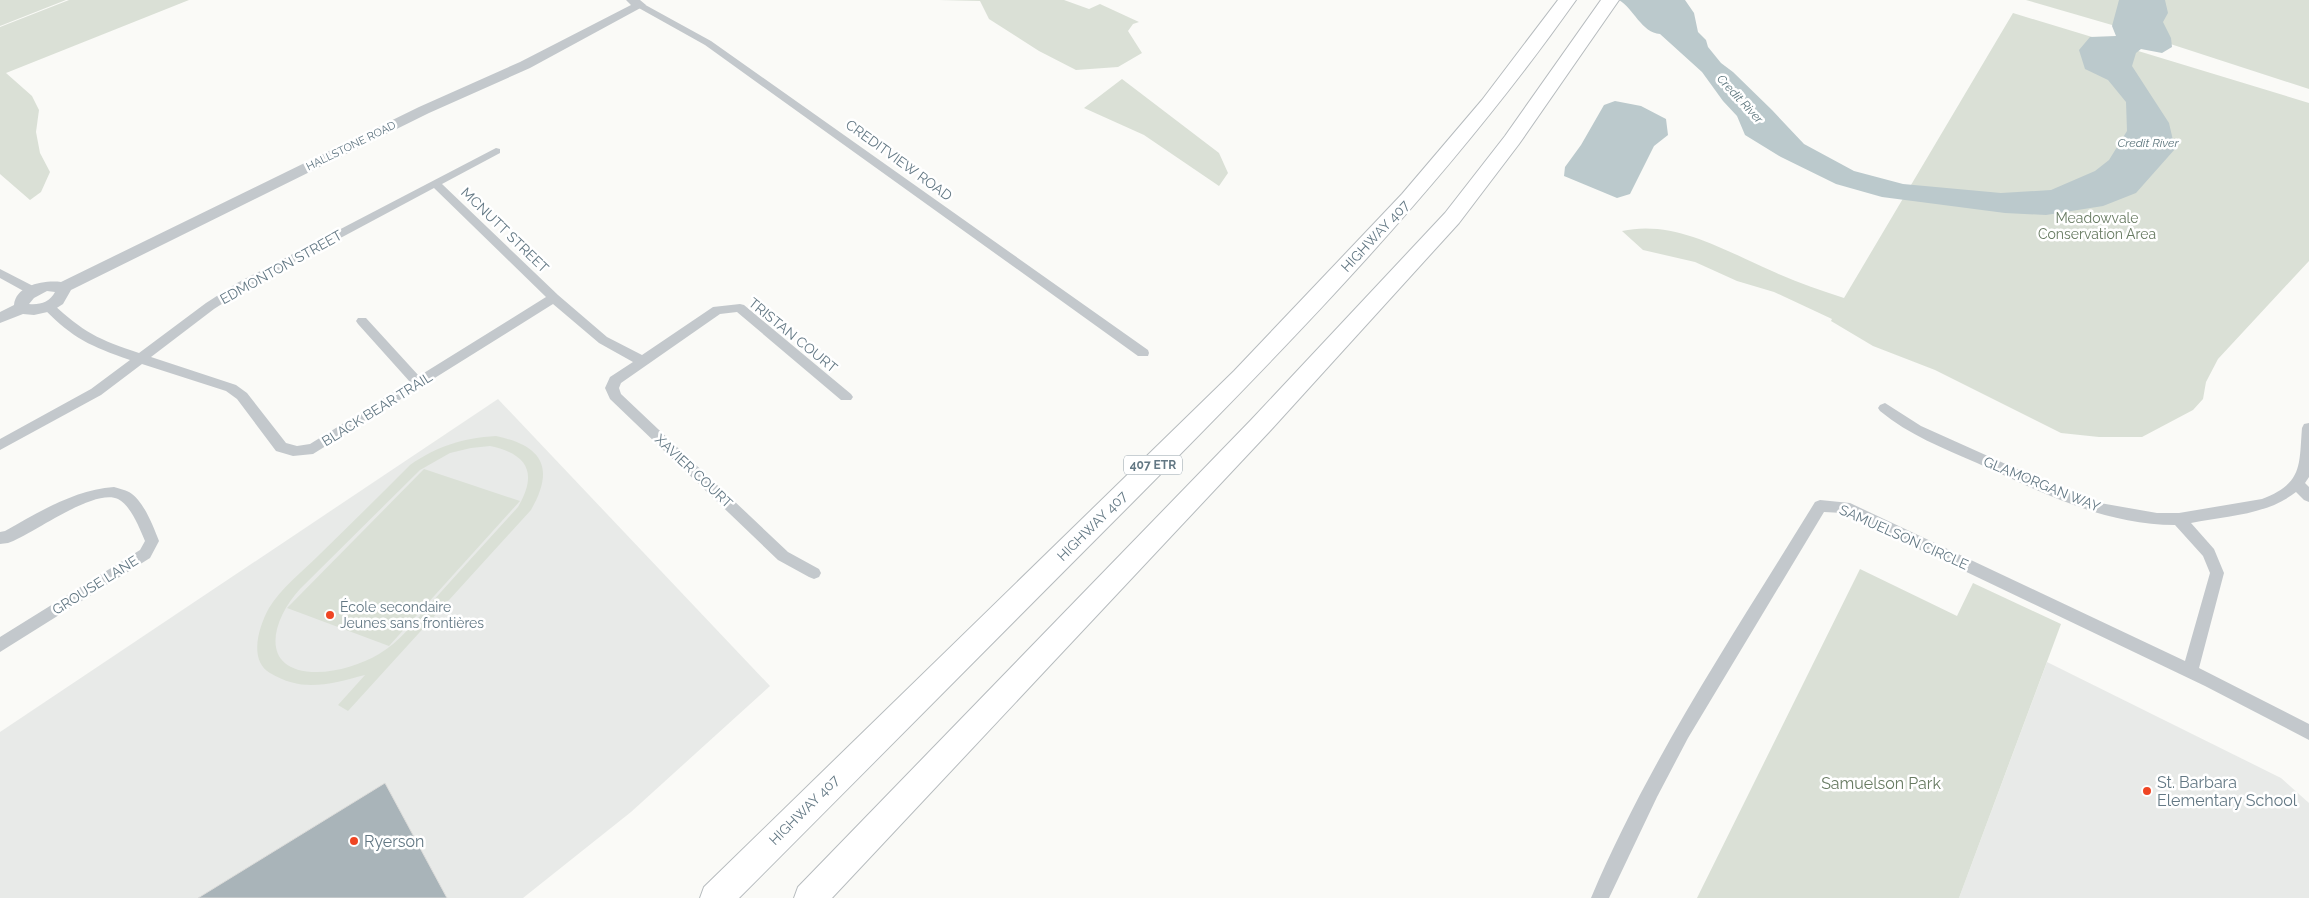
<svg xmlns="http://www.w3.org/2000/svg" width="2309" height="898" font-family="Raleway,sans-serif">
<rect width="100%" height="100%" fill="#fafaf7"/>
<g fill="#e8eae8">
<polygon points="498,399 770,686 631,812 523,898 0,898 0,732"/>
<polygon points="2047,662 2281,778 2309,803 2309,898 1959,898"/>
</g>
<g fill="#dae0d6" fill-rule="evenodd">
<polygon points="0,0 66,0 0,26"/>
<polygon points="69,0 189,0 6,73 32,96 39,110 36,132 40,153 50,172 41,192 30,200 0,174 0,27"/>
<polygon points="939,0 1064,0 1089,9 1100,4 1139,22 1133,24 1128,31 1142,53 1118,67 1076,70 1039,51 989,19 980,1"/>
<polygon points="2026,0 2309,0 2309,89 2112,25"/>
<path d="M2013 13 2309 103V261L2218 359 2206 382 2203 399 2193 410 2142 437H2099L2061 433 1935 370 1873 346 1831 321 1832 319 1774 292 1737 281 1695 262 1643 250 1622 231C1674 219 1726 251 1772 271 1795 282 1820 290 1844 298Z"/>
<polygon points="1122,79 1219,153 1228,173 1219,186 1144,135 1084,108"/>
<path d="M496 436C543 446 555 468 531 510L348 711 338 705 365 675C330 684 303 693 270 673 248 660 259 626 269 608 281 588 302 572 318 556 349 526 380 495 410 465 437 446 463 438 496 436ZM490 446C528 454 538 473 518 507 489 539 460 571 431 603 415 621 400 642 379 654 362 664 338 672 317 672 258 672 271 620 300 589L420 470 450 453 471 448Z"/>
<polygon points="424,469 520,501 389,646 287,608"/>
<polygon points="1860,569 1957,616 1973,583 2061,624 1959,898 1697,898"/>
</g>
<g fill="#bbc9cc">
<path d="M1619 0H1685L1694 13 1698 32 1706 40 1708 47 1721 63 1733 72 1772 110 1804 144 1854 171 1903 184 2001 193 2051 190 2095 171 2109 160 2127 131 2126 102 2108 80 2085 69 2079 50 2090 37 2116 36 2112 26 2119 0H2165L2168 13 2163 22 2171 38 2172 47 2162 53 2141 49 2136 53 2132 66 2169 123 2175 149 2136 193 2103 206 2046 215 2005 213 1882 197 1836 184 1781 157 1745 135 1737 116 1723 101 1702 72 1660 34C1642 33 1633 8 1619 0Z"/>
<polygon points="1615,101 1641,106 1666,119 1668,135 1654,146 1630,194 1617,198 1564,176 1565,167 1581,145 1604,105"/>
</g>
<polygon fill="#a9b4b9" stroke="#dcdcda" points="385,783 447,898 198,898"/>
<g fill="none" stroke-linecap="round" stroke-linejoin="round">
<defs>
<g id="motorway">
<path d="M1558 0H1576C1446 184 1289 345 1131 504 1000 635 870 767 739 898H700L704 887 1234 371 1402 194 1482 100Z"/>
<polygon points="1601,0 1619,0 1519,144 1459,223 1269,432 832,898 794,898 798,887 1251,420 1445,213 1505,136"/>
</g>
</defs>
<use href="#motorway" stroke="#b6bbbe" stroke-width="2"/>
<g fill="#c3c8cc" fill-rule="evenodd">
<polygon points="640,2 711,41 1148,350 1149,353 1148,356 1138,356 705,45 637,7 635,5"/>
<path d="M496 148 500 149V153L442 184 558 295 607 337 642 355 713 307 740 304 744 305 851 394 853 397 851 400H841L737 312 720 314 621 383 619 388 621 394 788 552 819 569 821 573 819 577 814 579 809 577 778 560 610 399 605 388 610 377 633 362 599 343 553 304 313 454 293 456 276 451 237 399 226 391 142 364 101 395 0 450V439L91 389 130 360C90 346 74 339 44 309L42 306 44 303H52C83 332 99 340 139 353L206 303 237 283ZM434 188 546 297 419 376 366 318H358L356 321 358 324 410 382 310 444 297 446 286 443 247 393 236 385 151 357 214 309 245 289Z"/>
<polygon points="0,269 37,288 39,291 37,294 29,294 0,278"/>
<path d="M1885 403 1921 426 2070 493 2100 503 2157 513H2179L2262 499C2303 483 2299 466 2302 428L2304 424 2309 423V477L2305 483 2309 487V502L2304 500 2296 492C2267 515 2226 516 2191 523L2214 549 2224 573 2199 668 2309 724V740L2205 686 1843 513 1824 512 1688 738 1657 797 1609 898H1591C1650 758 1736 631 1815 502L1820 500 1850 503 2185 661 2210 573 2203 556 2175 525C2104 525 2041 492 1977 463 1943 448 1909 435 1880 411L1878 408 1880 405Z"/>
<path d="M114 487C118 488 125 490 129 492 144 501 153 526 159 541L150 558 0 652V637L140 550 145 541C139 527 131 506 118 499 93 488 32 535 8 543L0 544V532L5 531C39 512 74 490 114 487Z"/>
</g>
<path fill="#c3c8cc" fill-rule="evenodd" d="M626 0H640L646 5 530 68 429 113 71 290 63 304 52 311 34 315 23 314 0 323V312L14 305C16 285 44 280 61 282L419 107 520 62 631 5ZM47 291 55 292C50 302 40 305 29 304L34 298Z"/>
<use href="#motorway" fill="#fff" fill-rule="evenodd"/>
</g>
<g fill="#ef4523" stroke="#fff" stroke-width="2">
<circle cx="330" cy="615" r="5"/>
<circle cx="2147" cy="791" r="5"/>
<circle cx="354" cy="841" r="5"/>
</g>
<g text-anchor="middle" dominant-baseline="central" stroke-width="5" stroke-linejoin="round" paint-order="stroke">
<g font-size="11" fill="#637884" stroke="#fff">
<text transform="translate(351 146) rotate(-26)">HALLSTONE ROAD</text>
</g>
<g font-size="12" font-style="italic" fill="#5e777e" stroke="#fff">
<text transform="translate(1740 99) rotate(47)">Credit River</text>
<text x="2148" y="143">Credit River</text>
</g>
<rect fill="#fff" stroke="#92a0a9" stroke-width="1" x="1124" y="455.5" width="58" height="19" rx="4"/>
<g font-size="12" font-weight="bold" fill="#637884">
<text x="1153" y="465">407 ETR</text>
</g>
<g font-size="14" fill="#637884" stroke="#fff">
<text transform="translate(899 160) rotate(36)">CREDITVIEW ROAD</text>
<text transform="translate(505 230) rotate(44)">MCNUTT STREET</text>
<text transform="translate(1375 236) rotate(-47)">HIGHWAY 407</text>
<text transform="translate(281 267) rotate(-29)">EDMONTON STREET</text>
<text transform="translate(793 335) rotate(39)">TRISTAN COURT</text>
<text transform="translate(377 409) rotate(-32)">BLACK BEAR TRAIL</text>
<text transform="translate(694 471) rotate(43)">XAVIER COURT</text>
<text transform="translate(2042 484) rotate(22)">GLAMORGAN WAY</text>
<text transform="translate(1092 526) rotate(-45)">HIGHWAY 407</text>
<text transform="translate(1904 537) rotate(24)">SAMUELSON CIRCLE</text>
<text transform="translate(95 585) rotate(-32)">GROUSE LANE</text>
<text transform="translate(804 810) rotate(-45)">HIGHWAY 407</text>
</g>
<g font-size="14" fill="#687b62" stroke="#fff">
<text x="2097" y="218">Meadowvale<tspan x="2097" dy="16">Conservation Area</tspan></text>
</g>
<g font-size="14" fill="#637884" stroke="#fff" text-anchor="start">
<text x="340" y="607">École secondaire<tspan x="340" dy="16">Jeunes sans frontières</tspan></text>
</g>
<g font-size="16" fill="#637884" stroke="#fff" text-anchor="start">
<text x="2157" y="782">St. Barbara<tspan x="2157" dy="18">Elementary School</tspan></text>
<text x="364" y="841">Ryerson</text>
</g>
<g font-size="16" fill="#687b62" stroke="#fff">
<text x="1881" y="783">Samuelson Park</text>
</g>
</g>
</svg>
